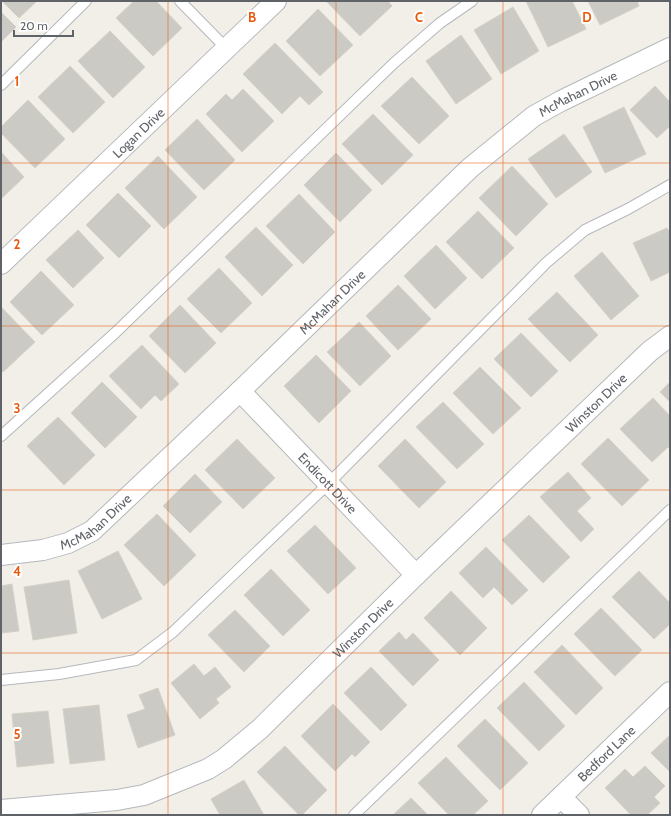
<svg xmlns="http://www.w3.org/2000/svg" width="671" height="816" font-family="Cabin,sans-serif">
<rect width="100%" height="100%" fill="#f1efe8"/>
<g fill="#cccac5" stroke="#d6d1c6">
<polygon points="2,1 37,1 19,18"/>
<polygon points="134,1 156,1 182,28 153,56 116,18"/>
<polygon points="326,1 388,1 392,6 360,36"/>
<polygon points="526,1 572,1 586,29 548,47"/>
<polygon points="588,1 637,1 639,6 600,25"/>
<polygon points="513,7 539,51 501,74 474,30"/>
<polygon points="318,9 353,45 320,76 286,41"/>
<polygon points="1,12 16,27 1,42"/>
<polygon points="110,31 145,67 113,98 78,61"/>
<polygon points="461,35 492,79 456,104 426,61"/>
<polygon points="275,43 323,92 309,105 300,96 282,114 243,74"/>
<polygon points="70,66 105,102 73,133 38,97"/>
<polygon points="412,77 449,116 419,144 381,106"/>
<polygon points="655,86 670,102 670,126 657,138 630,110"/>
<polygon points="243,89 274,121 242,152 206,114 226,94 232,100"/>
<polygon points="28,100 65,139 35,168 1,133 1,127"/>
<polygon points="624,107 646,154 605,173 583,127"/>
<polygon points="373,114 413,155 382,185 342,144"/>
<polygon points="197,119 235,160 204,190 165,150"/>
<polygon points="564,134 592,172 556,198 528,159"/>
<polygon points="1,152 24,177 1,199"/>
<polygon points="336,153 372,190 340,222 304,185"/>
<polygon points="158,156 197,197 164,229 125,188"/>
<polygon points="512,166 548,204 516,236 479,198"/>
<polygon points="118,193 151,226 119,258 86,225"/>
<polygon points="299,194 335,232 303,264 266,226"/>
<polygon points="478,211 514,248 482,279 446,242"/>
<polygon points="256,227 293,265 262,296 225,257"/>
<polygon points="667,228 670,233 670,272 651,281 633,243"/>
<polygon points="78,230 104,258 73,288 46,260"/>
<polygon points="436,245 467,278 435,309 404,276"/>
<polygon points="602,252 639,296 611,320 574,276"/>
<polygon points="219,268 252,303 221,333 187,299"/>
<polygon points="41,271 74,305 42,335 10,302"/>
<polygon points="398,285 431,319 398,350 366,316"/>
<polygon points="557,292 598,335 570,362 528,319"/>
<polygon points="180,305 216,343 185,373 149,336"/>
<polygon points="1,308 2,308 35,342 3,372 1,370"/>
<polygon points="359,322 391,356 360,386 327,352"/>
<polygon points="521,333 558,371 531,397 494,359"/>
<polygon points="142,345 179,384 161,401 155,395 141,409 109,376"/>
<polygon points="316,355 351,391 319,423 284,386"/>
<polygon points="480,367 521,408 493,434 453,393"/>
<polygon points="102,382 137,417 105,448 71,413"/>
<polygon points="670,382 670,402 660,392"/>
<polygon points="653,398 670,416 670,449 668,447 652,462 620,429"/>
<polygon points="443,402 484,444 457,469 416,427"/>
<polygon points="58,417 95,455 64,485 27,446"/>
<polygon points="608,438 649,480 622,506 581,464"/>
<polygon points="237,439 275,478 243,509 205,470"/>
<polygon points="405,439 446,482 419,508 378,466"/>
<polygon points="568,472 591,498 577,511 594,529 581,542 540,497"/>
<polygon points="195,474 222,502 190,533 163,506"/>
<polygon points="157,514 196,555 164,586 124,545"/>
<polygon points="529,515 570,557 543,583 502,540"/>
<polygon points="315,525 356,568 328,594 287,551"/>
<polygon points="486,547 528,590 512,605 494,587 483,598 459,573"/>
<polygon points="118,551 142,599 102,619 78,571"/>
<polygon points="271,569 310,610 283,636 244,595"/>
<polygon points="639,571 670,603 670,624 654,639 612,597"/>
<polygon points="69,580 77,633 33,640 24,587"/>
<polygon points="12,584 19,631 1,633 1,586"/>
<polygon points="451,591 487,628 460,655 424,618"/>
<polygon points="601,608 642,650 615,676 574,634"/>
<polygon points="235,610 270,646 244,672 208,635"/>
<polygon points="399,632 406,640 413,633 439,660 413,686 379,651"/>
<polygon points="562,645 603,688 576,715 534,672"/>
<polygon points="194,664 204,676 215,667 231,687 216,699 219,703 200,719 171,683"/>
<polygon points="371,667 407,705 381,731 344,693"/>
<polygon points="524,682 565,726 539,751 497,708"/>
<polygon points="158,688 175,735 138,748 127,715 145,709 139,695"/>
<polygon points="333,704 370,742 355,757 352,754 335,771 301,736"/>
<polygon points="99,705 105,760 70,764 63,709"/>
<polygon points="48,711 54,763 17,767 12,714"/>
<polygon points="485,719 528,763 500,790 457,746"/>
<polygon points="670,735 670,772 651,753"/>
<polygon points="285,746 327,790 302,815 299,815 257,772"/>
<polygon points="446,757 488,801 473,815 449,815 418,783"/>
<polygon points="645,766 665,786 654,797 660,803 647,815 631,815 605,788 625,769 633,777"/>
<polygon points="244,780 264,815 220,815 211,799"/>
<polygon points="411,798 428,815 393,815"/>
</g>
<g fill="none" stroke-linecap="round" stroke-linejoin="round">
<defs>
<g id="service">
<polyline points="180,1 226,48"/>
<polyline points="1,85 86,1"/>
<polyline points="1,436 115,333 394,63 440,23 472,1"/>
<polyline points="1,680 59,674 136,660 173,632 328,484 546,263 585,230 628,209 670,185"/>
<polyline points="354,815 670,510"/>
</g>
<g id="minor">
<path id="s1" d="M1 264 276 1"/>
<path id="s2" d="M240 391 416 575"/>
<path id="s3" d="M1 555 43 550 68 543 92 531 240 391 470 168 534 116 561 101 670 48"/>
<polyline points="561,797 579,815"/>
<path id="s4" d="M1 810 117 800 144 795 208 769 224 759 260 729 416 575 650 351 670 336"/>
<path id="s5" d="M542 815 670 692"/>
</g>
</defs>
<use href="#service" stroke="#b5b8bc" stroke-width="12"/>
<use href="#minor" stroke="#b5b8bc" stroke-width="22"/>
<use href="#service" stroke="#fff" stroke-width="10"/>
<use href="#minor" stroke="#fff" stroke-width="20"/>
</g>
<path fill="none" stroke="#e8590c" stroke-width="1" stroke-opacity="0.55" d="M168 1V815M336 1V815M503 1V815M1 163H670M1 326H670M1 490H670M1 653H670"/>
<g text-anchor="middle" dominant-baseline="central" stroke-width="4" stroke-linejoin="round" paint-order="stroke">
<g font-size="13" fill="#5f6368" stroke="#fff">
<text stroke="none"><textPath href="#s3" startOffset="751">McMahan Drive</textPath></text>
<text stroke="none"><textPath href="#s1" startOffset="190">Logan Drive</textPath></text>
<text stroke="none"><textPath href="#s3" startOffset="427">McMahan Drive</textPath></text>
<text stroke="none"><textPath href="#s4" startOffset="747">Winston Drive</textPath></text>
<text stroke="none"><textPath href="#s2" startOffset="127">Endicott Drive</textPath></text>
<text stroke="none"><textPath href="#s3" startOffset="103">McMahan Drive</textPath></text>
<text stroke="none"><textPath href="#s4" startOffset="423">Winston Drive</textPath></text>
<text stroke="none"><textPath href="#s5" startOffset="89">Bedford Lane</textPath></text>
</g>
</g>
<g font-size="13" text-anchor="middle" font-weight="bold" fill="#e8590c" stroke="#fff" stroke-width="4" stroke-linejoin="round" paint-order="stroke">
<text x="252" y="22">B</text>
<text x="419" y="22">C</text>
<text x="587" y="22">D</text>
<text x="17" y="86">1</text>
<text x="17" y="249">2</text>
<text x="17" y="413">3</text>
<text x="17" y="576">4</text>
<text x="17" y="739">5</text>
</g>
<rect width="671" height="816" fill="none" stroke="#5f6368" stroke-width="4"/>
<path d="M14 30v6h59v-6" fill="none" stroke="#5f6368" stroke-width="2"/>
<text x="20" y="30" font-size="12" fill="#5f6368" stroke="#ffffff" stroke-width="3" paint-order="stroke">20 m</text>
</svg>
